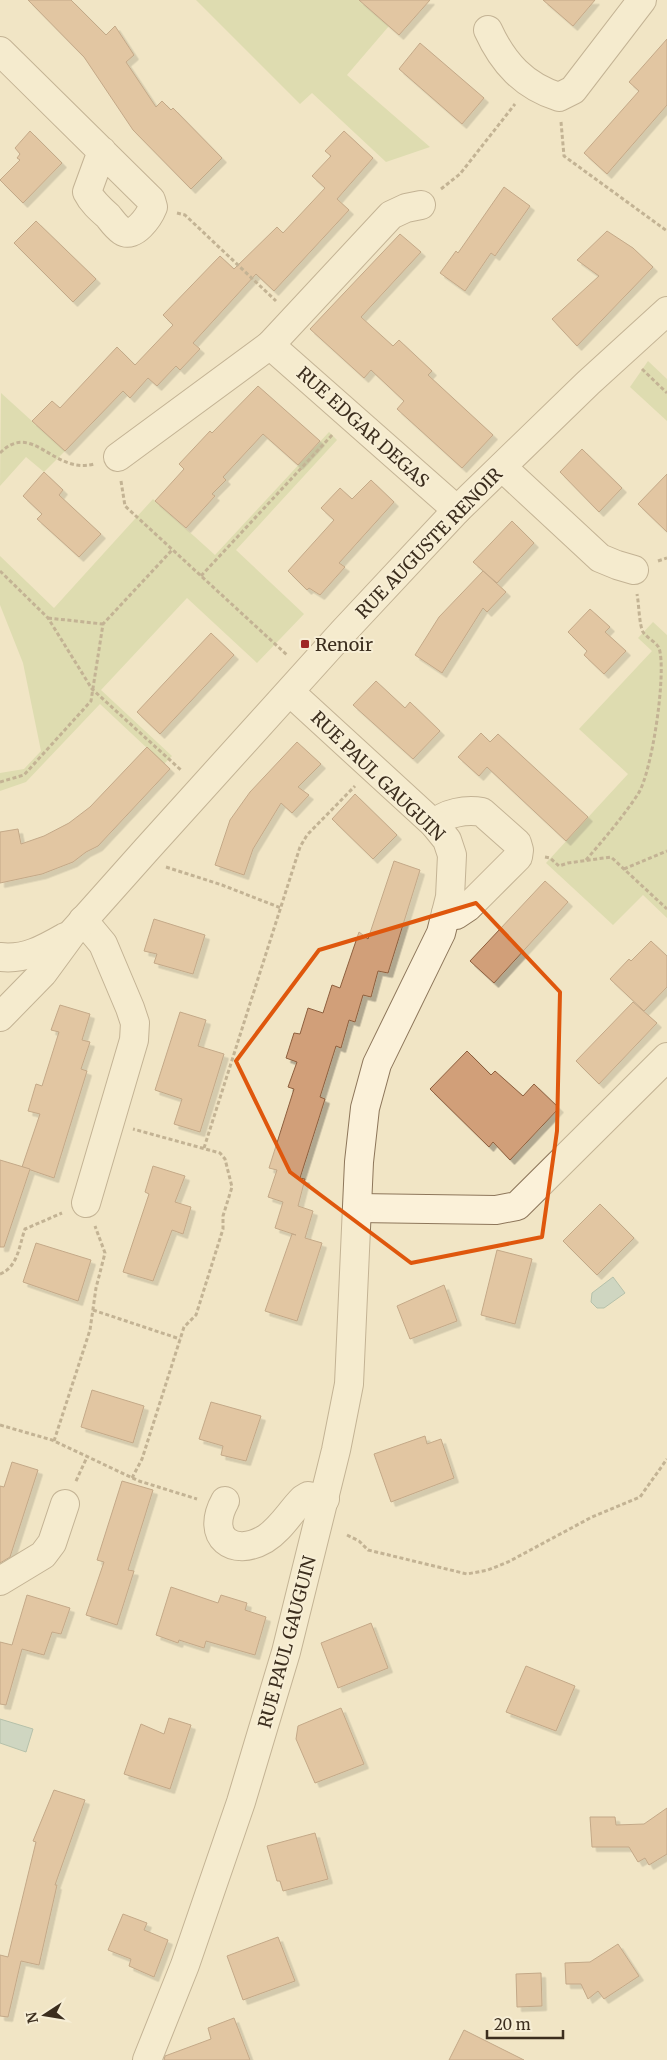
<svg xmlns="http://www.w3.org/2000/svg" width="667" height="2060" font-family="Merriweather,serif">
<defs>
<filter id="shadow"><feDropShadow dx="4.5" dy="4.5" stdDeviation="0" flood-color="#0004"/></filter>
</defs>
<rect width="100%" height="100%" fill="#f1e5c5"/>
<g fill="#c8d098">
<polygon points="196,0 359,0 389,26 347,75 430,147 386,162 312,93 300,104"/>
<polygon points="648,361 667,379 667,421 630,387"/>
<polygon points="1,393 65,451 44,472 26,457 0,486"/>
<polygon points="329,432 337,440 236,550 304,614 257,663 187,598 101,690 172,756 164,764 100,704 26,782 0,791 0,773 24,769 41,751 23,663 0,605 0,556 54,608 153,499 215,555"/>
<polygon points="653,622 667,635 667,918 643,895 613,925 546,863 628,774 579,729 652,651 638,638"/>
</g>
<g fill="#a7c4bc" stroke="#6d938a">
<polygon points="613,1277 625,1293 604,1308 597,1308 591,1302 592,1293"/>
<polygon points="0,1719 33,1729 26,1752 0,1743"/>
</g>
<g fill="#d19f79" stroke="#8d5f3e" filter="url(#shadow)">
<polygon points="28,0 71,0 106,35 115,26 134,55 126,62 156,107 162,101 171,110 173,108 222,158 191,189 133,130 84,57"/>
<polygon points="359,0 430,0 399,35"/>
<polygon points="543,0 595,0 573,26"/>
<polygon points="667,39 667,105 607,174 584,153 639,91 629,82"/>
<polygon points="420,43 484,98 462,124 399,69"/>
<polygon points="30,131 62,163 23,203 0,180 20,160 17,158 20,154 15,148"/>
<polygon points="344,131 373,158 337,199 349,210 274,291 256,274 193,343 200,349 180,370 176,366 157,386 148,378 130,398 123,391 65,451 32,421 52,401 60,408 117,347 135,365 173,325 163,315 220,256 234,269 277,227 283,233 325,188 312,176 331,156 325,151"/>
<polygon points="504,187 530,206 495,256 491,253 465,291 440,273 456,251 458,253"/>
<polygon points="36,221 96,279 73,302 14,243"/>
<polygon points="607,231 633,248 653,267 577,346 552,319 599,276 577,260"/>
<polygon points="400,234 421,252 361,317 393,346 399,340 432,371 428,375 493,435 462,468 397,409 404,401 371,370 364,378 310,329"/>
<polygon points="258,386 320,441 298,465 263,434 223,477 226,480 212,494 215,496 186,528 155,501 184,469 179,464 210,431 212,433"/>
<polygon points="582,449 622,488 599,512 560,472"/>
<polygon points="44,472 63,490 59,495 101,534 79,557 37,519 42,514 23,496"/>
<polygon points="667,474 667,532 638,504"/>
<polygon points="371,480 394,502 339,563 345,567 320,595 309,588 307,590 288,571 334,520 321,508 340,488 352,499"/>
<polygon points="512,521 534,543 497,583 473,562"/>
<polygon points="483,571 506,592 487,612 483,608 442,673 415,655 439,617"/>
<polygon points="590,609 610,627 605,632 626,651 604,674 584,655 587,651 568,632"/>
<polygon points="211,633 234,655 160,734 137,712"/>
<polygon points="376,681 405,708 410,702 440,731 413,759 353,705"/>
<polygon points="481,733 490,742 498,734 588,817 566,841 487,767 479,776 458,757"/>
<polygon points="297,742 321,764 298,787 309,795 292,813 281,803 253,849 244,875 215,865 230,820 250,792"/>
<polygon points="147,747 170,769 98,846 86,852 73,862 42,874 0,883 0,832 18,829 21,844 44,836 69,823 90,807"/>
<polygon points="355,794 397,835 373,859 332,819"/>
<polygon points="394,861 420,870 388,973 378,971 371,997 363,995 355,1022 349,1020 341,1048 336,1046 320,1097 325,1099 300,1178 305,1179 298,1206 313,1211 305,1238 322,1243 297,1321 265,1311 292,1234 296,1235 275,1228 283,1202 268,1197 277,1170 269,1168 294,1089 288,1087 297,1062 286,1058 294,1033 300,1034 308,1008 323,1013 332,985 340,988 359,932 368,939"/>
<polygon points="545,881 568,902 494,983 470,961"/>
<polygon points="154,919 205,935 193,974 154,963 157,954 144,951"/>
<polygon points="651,941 667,956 667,987 644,1011 610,979 629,959 631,961"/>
<polygon points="633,1002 657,1023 599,1084 576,1061"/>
<polygon points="60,1005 90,1014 82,1040 90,1042 81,1069 87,1071 54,1178 22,1167 40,1114 28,1111 36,1084 42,1086 59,1032 51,1030"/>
<polygon points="180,1012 206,1020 198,1046 224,1054 200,1132 174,1124 182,1099 155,1090"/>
<polygon points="467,1051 491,1075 495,1071 523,1096 534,1084 559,1108 510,1160 493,1142 489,1147 430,1089"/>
<polygon points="0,1160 30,1169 4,1247 0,1247"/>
<polygon points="153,1166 185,1176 175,1202 191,1207 183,1234 172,1230 153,1281 123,1272 149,1194 145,1192"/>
<polygon points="600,1204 634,1238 597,1275 563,1241"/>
<polygon points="36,1243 91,1260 78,1301 23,1282"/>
<polygon points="497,1250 532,1259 515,1324 481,1315"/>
<polygon points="444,1285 457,1321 410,1339 397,1306"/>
<polygon points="92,1390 144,1406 133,1443 81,1427"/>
<polygon points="211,1402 261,1416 246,1461 221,1455 223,1446 199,1439"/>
<polygon points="425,1436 427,1444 441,1439 454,1478 391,1502 374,1454"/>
<polygon points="12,1462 38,1470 10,1557 0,1563 0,1486 4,1487"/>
<polygon points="122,1481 153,1490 128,1570 134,1571 117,1625 86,1615 104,1562 97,1560"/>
<polygon points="171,1587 218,1603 221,1595 247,1603 245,1610 266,1617 255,1655 206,1641 204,1648 179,1640 178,1643 156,1635"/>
<polygon points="27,1595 70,1608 61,1634 52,1632 44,1655 22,1649 6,1705 0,1704 0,1642 12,1645"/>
<polygon points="371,1623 388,1668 338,1688 321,1643"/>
<polygon points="526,1666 575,1686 556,1731 506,1712"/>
<polygon points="341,1708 364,1764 315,1783 296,1739 298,1726"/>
<polygon points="169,1718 191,1725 170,1789 124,1774 141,1724 164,1734"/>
<polygon points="54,1790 85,1800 55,1885 57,1885 39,1965 21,1961 8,2017 0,2016 0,1955 8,1957 36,1842 33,1841"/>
<polygon points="667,1808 667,1854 649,1865 645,1858 638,1862 629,1847 592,1847 590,1817 615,1817 616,1825 644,1824"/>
<polygon points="315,1833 328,1879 283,1891 280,1881 277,1881 267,1846"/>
<polygon points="123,1914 147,1923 144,1930 168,1940 154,1977 129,1966 131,1959 108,1950"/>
<polygon points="278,1937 295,1981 243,2000 227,1956"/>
<polygon points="618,1944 639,1976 604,1999 598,1991 588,1999 581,1984 566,1984 565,1963 590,1962"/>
<polygon points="541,1973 542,2006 517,2007 516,1974"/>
<polygon points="234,2018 250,2060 164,2060 165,2056 211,2039 208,2028"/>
<polygon points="464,2030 524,2060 449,2060"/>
</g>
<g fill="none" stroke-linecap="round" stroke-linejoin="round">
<defs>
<g id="minor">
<path d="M488 30C503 63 524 86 559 97L573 90 642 0"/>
<path d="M0 51 151 200 153 207C149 217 134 239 122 231 116 227 112 221 108 216 100 209 92 202 87 192L102 151"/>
<polyline points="270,345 457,510"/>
<polyline points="118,457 270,345 391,215 406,208 421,205"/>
<polyline points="502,467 600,558 617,565 634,570"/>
<path d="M434 824C445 813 466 809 482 812L517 843 519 850 518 857 468 907 456 915 446 913"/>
<polyline points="83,920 103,944 130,1008 135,1023 134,1040 86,1203"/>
<path d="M0 957C25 960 44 949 65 937"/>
<polyline points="0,1017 43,973 73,932 147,849 343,632 457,510 588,383 667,311"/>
<polyline points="358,1208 496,1210 517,1206 667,1057"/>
<path d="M225 1501C205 1537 233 1558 265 1539 281 1529 290 1512 303 1499L308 1496 325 1499"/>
<polyline points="0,1581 43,1555 52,1543 65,1504"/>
<polyline points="147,2060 185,1965 241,1802 286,1652 336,1450 349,1384 359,1162 365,1108 377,1064 441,933 450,897 452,855 447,840 434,824 290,692"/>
</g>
</defs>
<use href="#minor" stroke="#8d765a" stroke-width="30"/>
<g stroke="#8d765a" stroke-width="3" stroke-dasharray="4 2.5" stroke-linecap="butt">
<polyline points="561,122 564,156 667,231"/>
<polyline points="441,189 460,174 515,104"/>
<polyline points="177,213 185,215 276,301"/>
<polyline points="642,369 667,393"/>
<path d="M0 453C33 420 53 475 94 464"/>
<polyline points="121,481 125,506 287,655"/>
<polyline points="658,561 667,558"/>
<polyline points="0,571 48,618 92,689 182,771"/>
<polyline points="201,576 333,434"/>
<polyline points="48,618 103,624"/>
<polyline points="0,782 24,775 91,701 103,624 172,550"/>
<polyline points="545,857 550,858 559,866 568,863 611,857 667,909"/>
<path d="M586 860C604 839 623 817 638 794 652 773 667 671 659 648 656 642 647 638 643 632 639 624 639 604 637 594"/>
<polyline points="166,867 222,885 281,908"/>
<polyline points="624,869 667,851"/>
<polyline points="204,1148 300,847 307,835 355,786"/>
<path d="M0 1274C18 1267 19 1246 25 1229L62 1213"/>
<polyline points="93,1310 180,1339"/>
<polyline points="0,1425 52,1440 139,1481 197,1499"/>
<polyline points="54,1441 90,1330 96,1288 105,1253 95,1226"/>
<polyline points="132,1478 142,1459 184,1327 196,1315 223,1229 223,1216 232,1187 225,1159 220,1153 133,1129"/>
<polyline points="76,1481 87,1457"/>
<polyline points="347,1535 359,1541 368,1550 467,1574 488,1570 508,1562 592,1517 640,1497 667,1459"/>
</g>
<use href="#minor" stroke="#fbf1d9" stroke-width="28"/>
</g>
<path d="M0 0H667V2060H0ZM476 903 560 992 557 1131 542 1237 411 1263 290 1172 236 1061 319 950Z" fill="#f1e5c5" fill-opacity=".55" fill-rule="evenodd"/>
<path fill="none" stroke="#df570d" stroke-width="4" stroke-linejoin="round" d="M476 903 560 992 557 1131 542 1237 411 1263 290 1172 236 1061 319 950Z"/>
<rect fill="#9f2826" stroke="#f7eed5" stroke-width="2" x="300" y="639" width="10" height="10" rx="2.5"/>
<g text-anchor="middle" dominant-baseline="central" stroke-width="4" stroke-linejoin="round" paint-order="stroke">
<g font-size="18" fill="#3c2e1e" stroke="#f7eed5">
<text transform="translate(363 427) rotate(42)">RUE EDGAR DEGAS</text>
<text transform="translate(429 543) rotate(-46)">RUE AUGUSTE RENOIR</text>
<text transform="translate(378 776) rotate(44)">RUE PAUL GAUGUIN</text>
<text transform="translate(287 1642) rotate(-75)">RUE PAUL GAUGUIN</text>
</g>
<g font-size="18" fill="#3c2e1e" stroke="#f7eed5" text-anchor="start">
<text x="315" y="644">Renoir</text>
</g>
</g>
<g transform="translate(45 2015) rotate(258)" stroke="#f7eed5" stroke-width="4" paint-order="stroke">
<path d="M0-4L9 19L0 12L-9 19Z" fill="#3c2e1e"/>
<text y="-8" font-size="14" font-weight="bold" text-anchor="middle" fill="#3c2e1e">N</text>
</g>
<path d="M487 2030v8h76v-8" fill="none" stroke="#3c2e1e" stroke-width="2.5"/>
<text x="494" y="2030" font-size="15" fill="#3c2e1e" stroke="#f7eed5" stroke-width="4" paint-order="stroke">20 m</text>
</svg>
